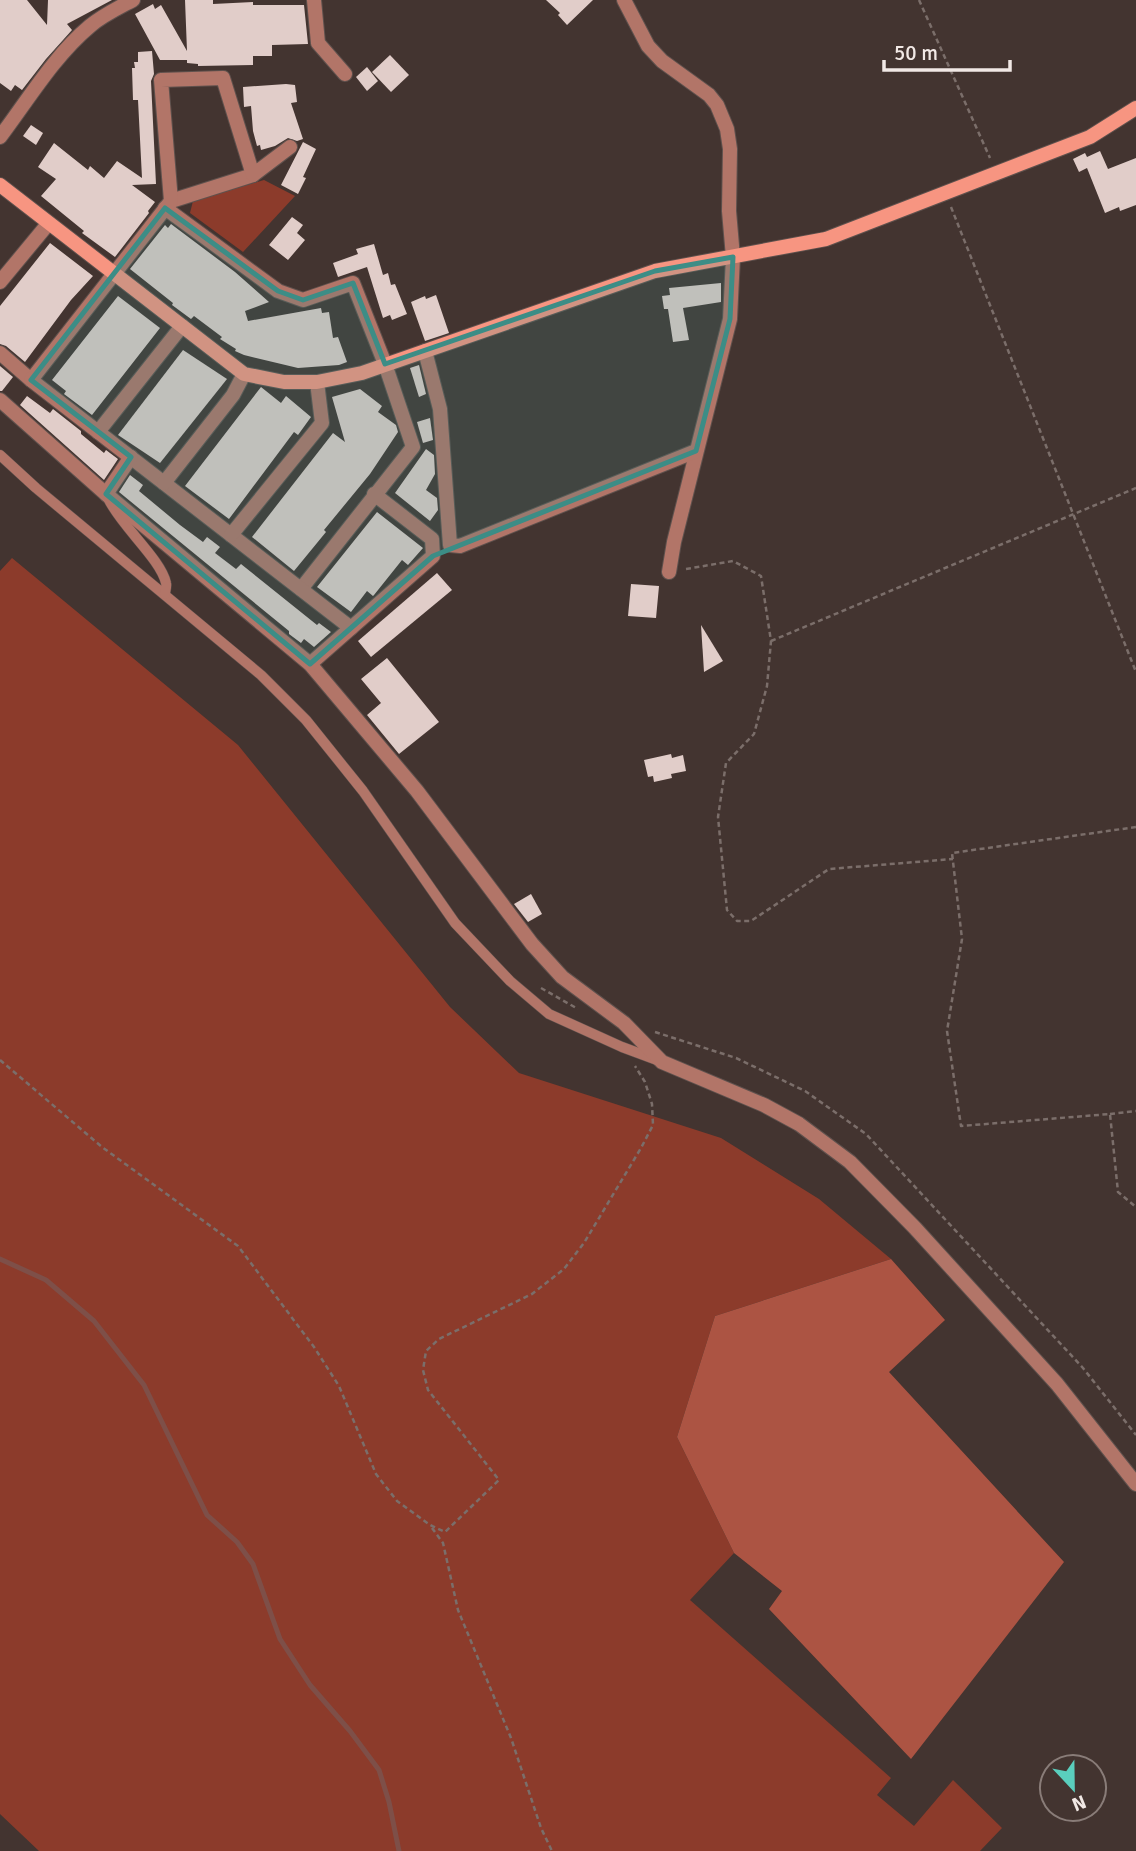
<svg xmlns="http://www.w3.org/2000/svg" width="1136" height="1851" font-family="Signika,sans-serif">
<rect width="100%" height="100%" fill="#433430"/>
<g fill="#8c3b2b">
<polygon points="264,180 295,196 243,252 190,213 193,201"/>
<polygon points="12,558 238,745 450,1007 519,1073 721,1138 819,1199 891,1259 715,1316 677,1437 734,1553 690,1600 891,1778 877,1795 914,1826 953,1780 1002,1828 980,1851 39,1851 0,1814 0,571"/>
</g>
<polygon fill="#ac5443" points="891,1259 945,1320 889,1372 1064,1562 911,1759 769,1609 782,1591 734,1553 677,1437 715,1316"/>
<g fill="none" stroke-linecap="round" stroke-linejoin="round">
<polyline stroke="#7e4f48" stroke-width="5" points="0,1259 46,1280 94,1321 144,1385 207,1515 237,1542 253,1564 280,1639 310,1685 350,1731 379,1770 389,1802 399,1851"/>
</g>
<g fill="#e1cdc9">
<polygon points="0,0 27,0 47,25 48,0 112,0 67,24 72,30 46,59 22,90 15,85 11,91 0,83"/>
<polygon points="185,0 213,0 213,4 253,2 253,5 304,5 308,44 272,45 272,56 253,56 253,65 198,66 198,64 187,63 187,60 160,60 135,14 153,4 155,9 161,5 187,51"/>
<polygon points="546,0 593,0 567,25 558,15 560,13"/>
<polygon points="152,51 154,74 151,81 156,184 132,185 155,202 148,211 149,213 115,257 82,233 84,231 41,196 56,179 38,167 54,143 88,170 90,166 104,178 117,161 142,178 138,100 133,100 132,68 135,68 134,62 138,62 138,52"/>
<polygon points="390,55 409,75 391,92 372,72"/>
<polygon points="367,67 378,81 367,91 356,77"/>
<polygon points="286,84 295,85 297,102 291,103 303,139 297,141 288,138 275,146 261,150 260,145 257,146 253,131 251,106 244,107 243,87"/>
<polygon points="31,125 43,133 36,145 23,136"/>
<polygon points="303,142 316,149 303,177 306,178 298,194 281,185"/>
<polygon points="1100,151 1108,169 1136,158 1136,205 1120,211 1119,207 1105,213 1087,168 1079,172 1073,159 1085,153 1087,157"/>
<polygon points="292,217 303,225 297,233 305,240 288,260 269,245"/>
<polygon points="171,224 235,272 269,302 245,311 248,321 321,308 322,313 329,312 333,338 338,337 347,362 339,365 298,368 244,355 235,351 236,349 220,339 222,337 194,316 191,319 172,305 173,303 130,269 165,225 168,228"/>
<polygon points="50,243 93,276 71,300 25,362 6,346 0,344 0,306"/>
<polygon points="374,244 383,275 388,273 391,285 395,284 407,314 392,320 390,315 383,318 367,267 338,277 333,263 358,254 356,249"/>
<polygon points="721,283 721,302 683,308 689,340 673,342 668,309 664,309 662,296 670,295 669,288"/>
<polygon points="436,295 449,333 425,341 411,302 425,296 426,299"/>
<polygon points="118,296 160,328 92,415 64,394 66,391 52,380"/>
<polygon points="183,350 227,379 160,463 118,435"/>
<polygon points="419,365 426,394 419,397 410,368"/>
<polygon points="0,366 13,377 2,391 0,391"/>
<polygon points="261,387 281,403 286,396 311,417 298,435 294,432 229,519 185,486"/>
<polygon points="360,389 382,406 378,412 396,425 398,432 370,474 324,530 326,532 294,571 252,537 333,433 345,442 332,397"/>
<polygon points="27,396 50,413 53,409 81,431 81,434 104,453 106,450 118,459 104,480 20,405"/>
<polygon points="430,418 433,440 423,443 417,422"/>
<polygon points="426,449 434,455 435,474 426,490 437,498 438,510 430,521 395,493"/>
<polygon points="130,475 143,485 139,491 180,525 203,542 207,537 220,547 215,553 236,569 241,564 317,625 319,623 331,632 314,647 304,639 301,643 289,634 289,631 119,492"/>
<polygon points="377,512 423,548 408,565 402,560 374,595 373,596 367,591 351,612 317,587"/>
<polygon points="437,573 452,590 371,657 358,641"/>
<polygon points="631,584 659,586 656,618 628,616"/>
<polygon points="701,625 723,661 704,672"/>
<polygon points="387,658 439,722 399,754 367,715 381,703 361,679"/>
<polygon points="671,754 672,758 683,755 686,771 671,774 672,778 654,782 653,776 648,777 644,760"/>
<polygon points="531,894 542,914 528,922 514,904"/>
</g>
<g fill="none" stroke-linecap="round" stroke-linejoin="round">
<defs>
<g id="lane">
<polyline points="0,455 36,488 261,675 306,720 363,791 455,923 510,981 549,1014 622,1047 657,1060"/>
<path d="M108 498C120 525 161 559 166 583 167 586 165 591 165 594"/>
</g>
<g id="street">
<polyline points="314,0 318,43 345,74"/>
<polyline points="624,0 648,46 662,61 709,95 717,105 727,129 730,149 729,211 733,257 730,319 674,542 669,572"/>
<path d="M0 137C28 100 54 56 90 26 103 15 118 8 133 0"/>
<polyline points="171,201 253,175"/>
<polyline points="165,208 278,291 303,300 353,283 385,364 413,447 301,589"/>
<polyline points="0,282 48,224"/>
<polyline points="425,351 440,409 450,545 460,546 696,451"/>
<polyline points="0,353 31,380 351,628"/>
<polyline points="31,380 171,201 161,80 223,78 253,175 290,147"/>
<polyline points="0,400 106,494 310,664 417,791 532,944 562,977 624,1023 662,1062 764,1105 799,1124 850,1162 915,1228 1057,1384 1136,1484"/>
<polyline points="98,432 182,326"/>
<polyline points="164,483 233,395 244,374"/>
<polyline points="106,494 131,457"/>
<polyline points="231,535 322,423 317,382"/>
<polyline points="310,664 433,556 432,539 374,494"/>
</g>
<polyline id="secondary" points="0,185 244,374 284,382 317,382 362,373 655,271 826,239 1090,137 1136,108"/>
</defs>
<use href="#lane" stroke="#5f514d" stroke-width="11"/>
<use href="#street" stroke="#5f514d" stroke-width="16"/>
<use href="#secondary" stroke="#5f514d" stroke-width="16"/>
<g stroke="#7b6e6a" stroke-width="2.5" stroke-dasharray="5 3.5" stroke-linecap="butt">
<polyline points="919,0 990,158"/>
<polyline points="951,207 1136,672"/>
<polyline points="686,569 733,561 761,576 771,641 767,686 754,734 726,763 718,817 727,910 737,921 751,921 829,869 953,859"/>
<polyline points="771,641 1136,488"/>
<polyline points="1136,827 952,853 962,939 947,1031 961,1126 1110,1114 1118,1192 1136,1207"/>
<polyline points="541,988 578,1009"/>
<polyline points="655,1032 736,1058 805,1091 866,1134 1083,1368 1136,1435"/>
<polyline points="0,1060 102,1147 238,1246 314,1347 339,1386 376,1474 397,1501 430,1525 445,1532 499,1480 428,1390 423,1370 426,1351 439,1339 532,1294 564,1269 584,1243 641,1148 653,1125 652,1104 645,1082 635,1066"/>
<polyline points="1110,1114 1136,1111"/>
<polyline points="432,1528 443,1543 458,1610 511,1738 541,1828 552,1851"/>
</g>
<use href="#lane" stroke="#b27568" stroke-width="10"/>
<use href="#street" stroke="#b27568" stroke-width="14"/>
<use href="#secondary" stroke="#f79581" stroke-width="14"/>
</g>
<path fill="#3c8d86" fill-opacity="0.2" stroke="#3c8d86" stroke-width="5" stroke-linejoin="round" d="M165 208 278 291 303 300 353 283 385 364 655 271 733 257 730 319 696 451 433 556 310 664 106 494 131 457 31 380Z"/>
<g transform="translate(1073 1788) rotate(158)"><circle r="33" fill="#433430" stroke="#897c78" stroke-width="2"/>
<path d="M0-5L12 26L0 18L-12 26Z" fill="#5acebd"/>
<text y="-10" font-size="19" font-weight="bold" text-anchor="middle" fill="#f1e8e5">N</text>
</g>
<path d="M884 60v10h126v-10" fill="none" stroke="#f1e8e5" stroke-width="3.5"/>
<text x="894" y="60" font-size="21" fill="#f1e8e5" stroke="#433430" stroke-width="5" paint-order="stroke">50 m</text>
</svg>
